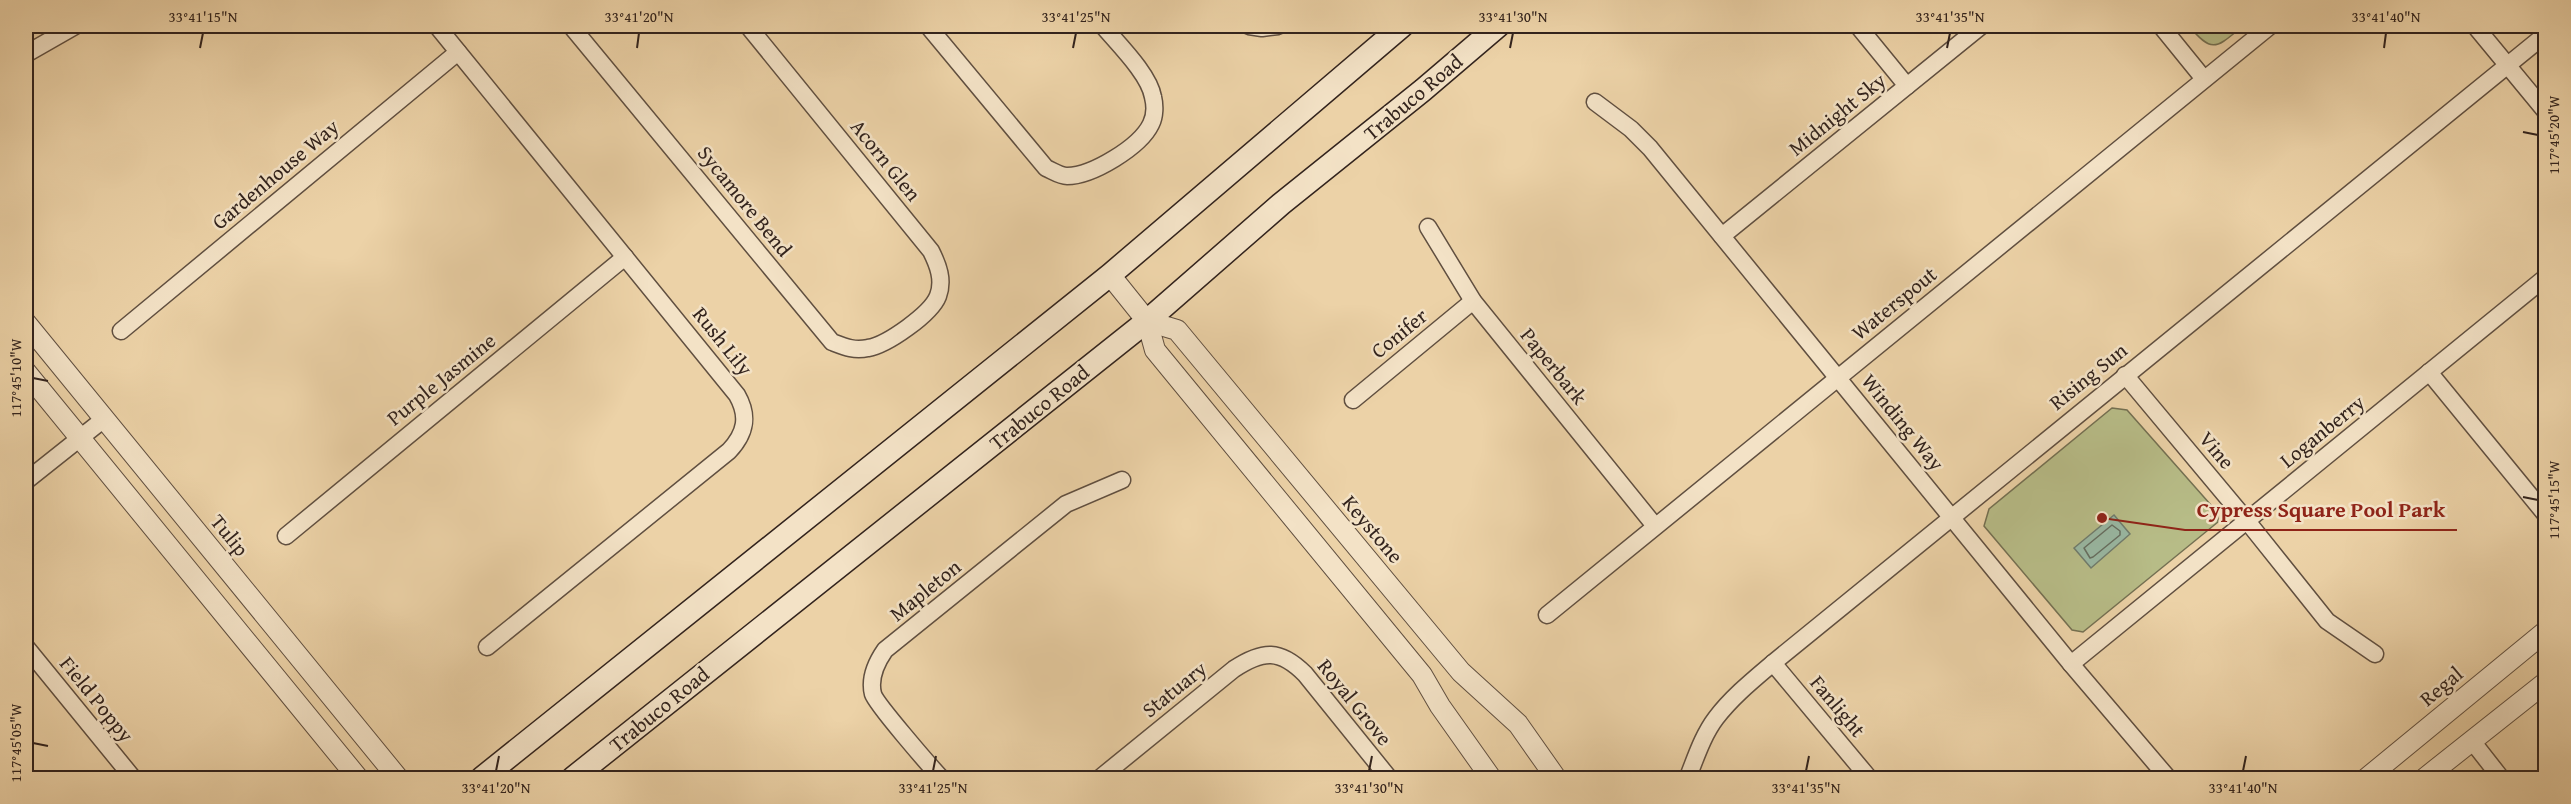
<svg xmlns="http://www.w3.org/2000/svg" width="2571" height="804" font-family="'Gentium Book Plus',serif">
<rect width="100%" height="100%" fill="#ecd2a7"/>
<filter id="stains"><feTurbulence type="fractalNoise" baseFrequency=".00333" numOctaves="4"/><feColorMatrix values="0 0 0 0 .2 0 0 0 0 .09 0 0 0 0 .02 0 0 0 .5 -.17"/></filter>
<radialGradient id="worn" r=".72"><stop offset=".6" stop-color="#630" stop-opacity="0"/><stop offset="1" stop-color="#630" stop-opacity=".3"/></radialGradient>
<g fill="#b7bc87" stroke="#747052" stroke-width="1.5">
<path d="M2189 26H2243C2217 47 2213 55 2189 26Z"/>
<polygon points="2112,408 2127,410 2218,513 2218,522 2083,632 2072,630 1984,526 1989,509"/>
</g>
<polygon fill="#99b8a3" stroke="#707c6d" stroke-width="1.5" points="2114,515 2130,534 2091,568 2074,548"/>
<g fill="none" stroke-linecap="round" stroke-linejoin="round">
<polygon stroke="#666e60" stroke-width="1.5" points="2112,525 2120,531 2120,535 2093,557 2090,558 2084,548"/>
<defs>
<g id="minor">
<path d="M437 26 737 395C749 416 746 433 729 451L487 647"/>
<path d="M571 26 832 342C845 347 854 351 868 348 887 345 931 314 938 296 944 280 938 265 931 251L748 26"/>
<path d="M928 26 1046 168C1053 171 1060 176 1067 176 1092 176 1140 147 1151 124 1155 116 1155 105 1153 97 1149 74 1118 44 1103 26"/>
<polyline points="1249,26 1262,28 1278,26"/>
<polyline points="1858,26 1907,86"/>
<polyline points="2161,26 2204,79"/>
<polyline points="2475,26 2546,112"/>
<polyline points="26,54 75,26"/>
<polyline points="1595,102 1631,129 1650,148 2071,664 2168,778"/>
<polyline points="1428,227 1473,301 1655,526"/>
<polyline points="1722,236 1981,26"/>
<polyline points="121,331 458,52"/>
<polyline points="2429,372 2546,515"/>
<polyline points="2125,375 2247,521 2327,621 2375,654"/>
<polyline points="1353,400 1473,301"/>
<polyline points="26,481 104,419"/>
<polyline points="286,536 625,257"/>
<polyline points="1547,615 2270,26"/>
<polyline points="26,647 133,778"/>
<polyline points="1773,663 1869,778"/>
<polyline points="2071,664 2546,277"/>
<polyline points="2472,741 2501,778"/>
<path d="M1688 777C1696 757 1703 735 1716 718 1732 697 1753 680 1773 663L2546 34"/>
<path d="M941 778C930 766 876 704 873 694 869 678 876 663 885 650L1066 504 1122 480"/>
<path d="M1100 778 1234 669C1263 650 1280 649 1305 674L1389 778"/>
</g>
<g id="tertiary">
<polyline points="1110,275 1147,321 1155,350 1422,675 1440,706 1491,778"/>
<polyline points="1147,321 1177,330 1461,672 1518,724 1556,778"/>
<polyline points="26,323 398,778"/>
<polyline points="26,372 358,778"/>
<polyline points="2367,778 2546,631"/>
<polyline points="2425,778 2546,682"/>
</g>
<g id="secondary">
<polyline points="482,778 1110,275 1402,26"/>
<polyline points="573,778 1147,321 1281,204 1423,90 1498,26"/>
</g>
</defs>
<use href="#minor" stroke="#604f40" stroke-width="19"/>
<use href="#tertiary" stroke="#604f40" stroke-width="22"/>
<use href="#secondary" stroke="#32231d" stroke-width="25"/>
<use href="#minor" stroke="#f3e2c6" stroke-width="16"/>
<use href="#tertiary" stroke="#f3e2c6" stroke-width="20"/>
<use href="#secondary" stroke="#f3e2c6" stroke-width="22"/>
</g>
<path fill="none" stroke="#32231d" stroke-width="2" d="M200 48 203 33M637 48 639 33M1073 48 1076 33M1510 48 1513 33M1947 48 1950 33M2384 48 2386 33M2523 132 2538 135M33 378 48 381M2523 497 2538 500M33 743 48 746M496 771 499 756M933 771 936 756M1369 771 1372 756M1806 771 1809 756M2243 771 2246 756"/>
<g text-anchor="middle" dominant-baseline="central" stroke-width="5" stroke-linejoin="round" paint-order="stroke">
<g font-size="21" fill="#32231d" stroke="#f3e2c6">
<text transform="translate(1413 97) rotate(-40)">Trabuco Road</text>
<text transform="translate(1837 114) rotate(-39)">Midnight Sky</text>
<text transform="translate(886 160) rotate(51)">Acorn Glen</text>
<text transform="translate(275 174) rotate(-40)">Gardenhouse Way</text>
<text transform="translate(745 201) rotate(51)">Sycamore Bend</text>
<text transform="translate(1894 303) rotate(-39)">Waterspout</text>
<text transform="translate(1399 333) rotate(-39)">Conifer</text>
<text transform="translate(723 341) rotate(51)">Rush Lily</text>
<text transform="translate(1554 366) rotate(51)">Paperbark</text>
<text transform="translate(2088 376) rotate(-39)">Rising Sun</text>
<text transform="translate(441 379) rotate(-39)">Purple Jasmine</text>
<text transform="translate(1039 407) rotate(-39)">Trabuco Road</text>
<text transform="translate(1903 422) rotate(51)">Winding Way</text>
<text transform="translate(2322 431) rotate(-39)">Loganberry</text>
<text transform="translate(2217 450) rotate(50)">Vine</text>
<text transform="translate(1373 529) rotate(50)">Keystone</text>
<text transform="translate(230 535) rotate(51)">Tulip</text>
<text transform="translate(925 590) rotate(-39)">Mapleton</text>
<text transform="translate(2441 686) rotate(-40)">Regal</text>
<text transform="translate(1174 689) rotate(-39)">Statuary</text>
<text transform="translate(97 699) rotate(51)">Field Poppy</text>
<text transform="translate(1355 702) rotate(51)">Royal Grove</text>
<text transform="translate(1838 706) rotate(50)">Fanlight</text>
<text transform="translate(659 709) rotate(-39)">Trabuco Road</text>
</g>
</g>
<path fill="none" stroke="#8f2418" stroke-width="2" d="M2102 518L2185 530H2457"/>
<circle fill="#8f2418" stroke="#f3e2c6" stroke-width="2" cx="2102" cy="518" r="6"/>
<g font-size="22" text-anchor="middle" font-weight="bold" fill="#8f2418" stroke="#f3e2c6" stroke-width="5" stroke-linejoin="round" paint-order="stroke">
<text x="2321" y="517">Cypress Square Pool Park</text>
</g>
<rect width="2571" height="804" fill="none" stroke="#ecd2a7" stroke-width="66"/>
<rect x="33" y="33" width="2505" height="738" fill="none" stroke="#32231d" stroke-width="2"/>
<g font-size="15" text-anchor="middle" fill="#32231d">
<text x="203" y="22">33°41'15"N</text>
<text x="639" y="22">33°41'20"N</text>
<text x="1076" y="22">33°41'25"N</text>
<text x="1513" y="22">33°41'30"N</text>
<text x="1950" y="22">33°41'35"N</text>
<text x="2386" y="22">33°41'40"N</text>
<text transform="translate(2554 135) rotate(-90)" y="5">117°45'20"W</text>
<text transform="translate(16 378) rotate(-90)" y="5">117°45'10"W</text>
<text transform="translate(2554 500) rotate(-90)" y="5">117°45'15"W</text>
<text transform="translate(16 743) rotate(-90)" y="5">117°45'05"W</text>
<text x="496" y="793">33°41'20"N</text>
<text x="933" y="793">33°41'25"N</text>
<text x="1369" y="793">33°41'30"N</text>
<text x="1806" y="793">33°41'35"N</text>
<text x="2243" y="793">33°41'40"N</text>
</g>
<rect width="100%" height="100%" filter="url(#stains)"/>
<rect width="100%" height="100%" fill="url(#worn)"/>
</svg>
